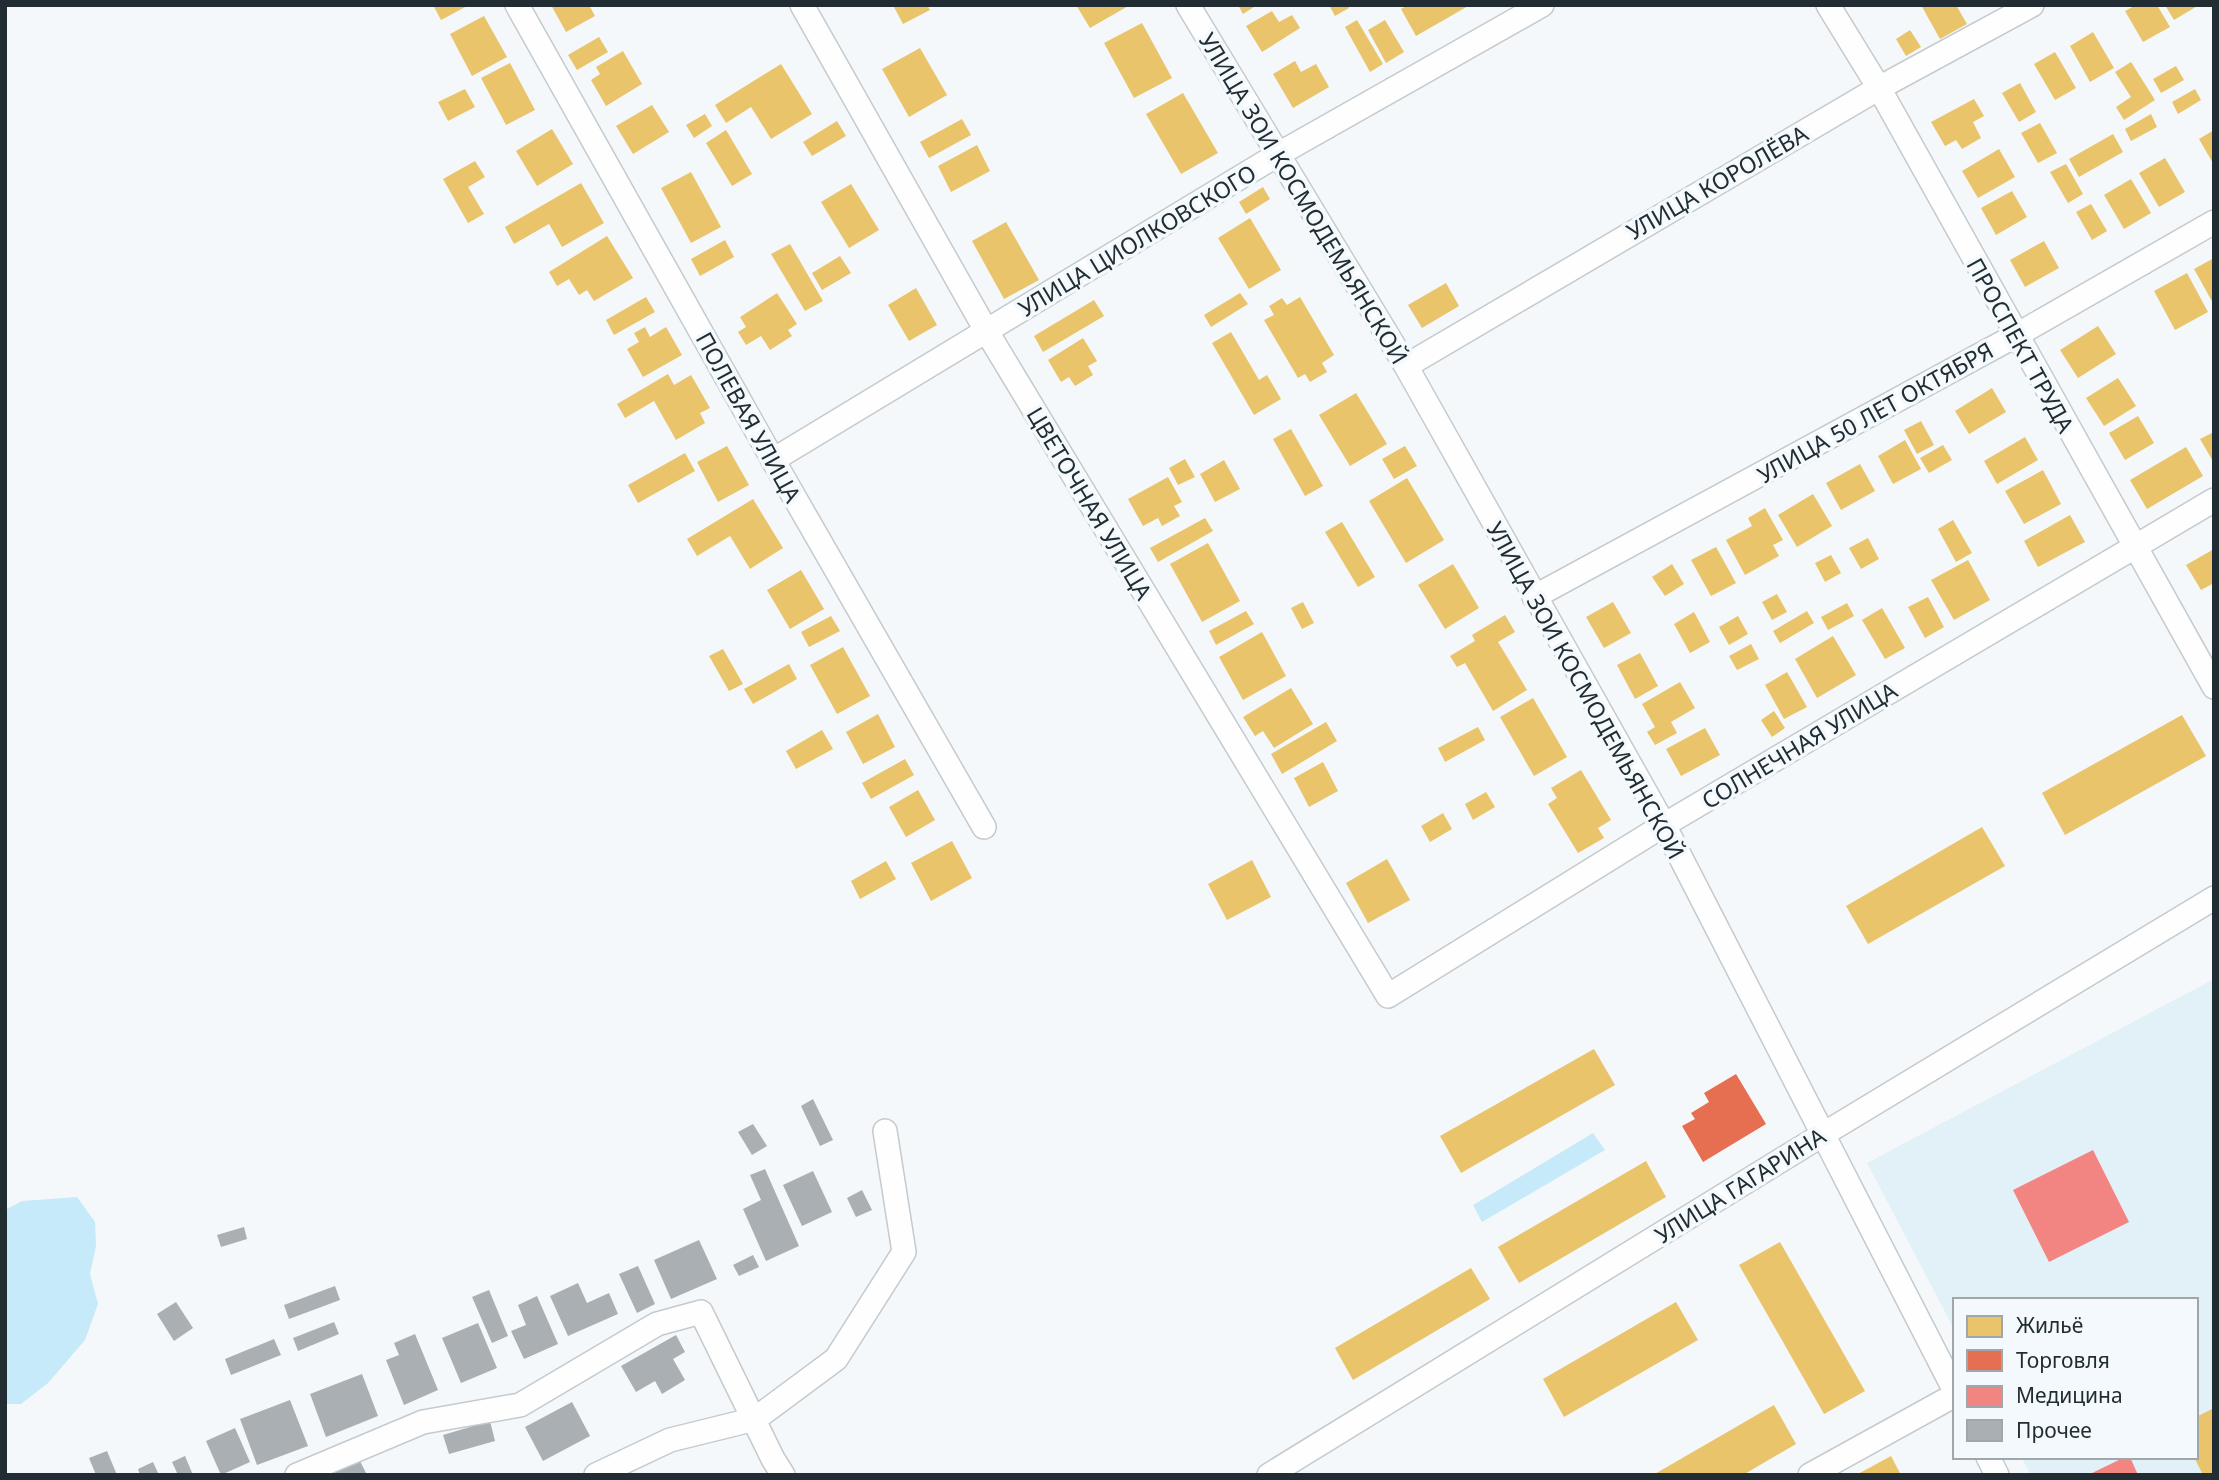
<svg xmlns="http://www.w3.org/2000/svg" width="2219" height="1480" font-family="'Noto Sans',sans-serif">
<rect width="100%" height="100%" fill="#f5f8fa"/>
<polygon fill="#e2f1f7" points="2214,979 2214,1475 2031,1475 2021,1457 2196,1457 2196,1300 1955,1300 1955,1331 1867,1163"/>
<g fill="#c6eaf9">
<polygon points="1593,1133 1605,1150 1482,1222 1473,1205"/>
<polygon points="77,1197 95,1222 96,1246 90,1274 98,1304 85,1340 48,1383 21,1404 5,1404 5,1210 22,1201"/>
</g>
<g fill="#e9c46a">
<polygon points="433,5 469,5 441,20"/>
<polygon points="551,5 589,5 595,16 566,32"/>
<polygon points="893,5 927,5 930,10 903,24"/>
<polygon points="1076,5 1130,5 1090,28"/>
<polygon points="1238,5 1257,5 1243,14"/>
<polygon points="1329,5 1348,5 1349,8 1335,16"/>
<polygon points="1408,5 1470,5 1416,36 1401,9"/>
<polygon points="1921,5 1956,5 1967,24 1940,39"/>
<polygon points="2136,5 2157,5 2170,27 2143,42 2125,11"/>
<polygon points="2165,5 2199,5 2174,20"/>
<polygon points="1272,11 1279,22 1292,15 1300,28 1262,52 1246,26"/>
<polygon points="484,16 507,57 472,76 450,34"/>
<polygon points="1357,20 1383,64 1370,72 1345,27"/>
<polygon points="1385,20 1404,52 1386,63 1368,30"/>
<polygon points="1142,23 1172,78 1134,98 1104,43"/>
<polygon points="1910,30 1921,47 1906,56 1896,39"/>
<polygon points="2093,32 2114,68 2090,82 2070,46"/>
<polygon points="599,37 608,52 577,70 568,55"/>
<polygon points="920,48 947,95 909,117 882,69"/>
<polygon points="623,51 642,84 606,106 591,80 600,74 596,67"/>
<polygon points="2055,52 2076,88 2055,100 2034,64"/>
<polygon points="1295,61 1301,72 1316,64 1329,87 1293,108 1273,74"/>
<polygon points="2131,62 2155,100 2124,120 2116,107 2131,97 2115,72"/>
<polygon points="510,63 535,110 506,125 481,78"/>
<polygon points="781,64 812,114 771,139 751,107 726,123 715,105"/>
<polygon points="2176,66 2184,80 2161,93 2153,79"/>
<polygon points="2020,83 2036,112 2019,122 2002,93"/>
<polygon points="465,89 475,107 448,121 438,102"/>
<polygon points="2195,89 2201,100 2178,114 2172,102"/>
<polygon points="1183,93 1218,153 1181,174 1146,114"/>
<polygon points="1974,99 1984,116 1973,122 1981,138 1962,149 1956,140 1945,146 1931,122"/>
<polygon points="652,105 669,132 633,154 616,126"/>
<polygon points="705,114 712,126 694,138 686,125"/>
<polygon points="2151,114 2157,127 2131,141 2125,129"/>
<polygon points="962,119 971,135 929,158 920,142"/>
<polygon points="837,121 846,136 812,156 803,142"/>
<polygon points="2040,123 2057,153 2038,163 2021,133"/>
<polygon points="552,129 573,164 537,186 516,151"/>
<polygon points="726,130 752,174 732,186 706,143"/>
<polygon points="2214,130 2214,165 2199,139"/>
<polygon points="2113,134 2123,152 2079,177 2069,159"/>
<polygon points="977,145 990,171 951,192 938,166"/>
<polygon points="1999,149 2015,177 1978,198 1962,171"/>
<polygon points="2165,158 2185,192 2159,207 2139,173"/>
<polygon points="475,161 485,177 468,187 484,214 468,223 443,179"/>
<polygon points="2066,164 2083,194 2068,203 2050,172"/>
<polygon points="691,172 721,227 691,243 661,188"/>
<polygon points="2131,179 2151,213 2124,229 2104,195"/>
<polygon points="581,183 604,223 562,247 549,224 514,244 505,227"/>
<polygon points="851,184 879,230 849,248 821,202"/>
<polygon points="1263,187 1270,199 1246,214 1239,202"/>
<polygon points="2012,191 2027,217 1996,235 1981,208"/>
<polygon points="2091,204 2107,231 2092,240 2076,212"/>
<polygon points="1250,218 1281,270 1249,289 1218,238"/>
<polygon points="1006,222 1039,280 1004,299 972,241"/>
<polygon points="607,236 633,278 594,301 587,290 579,295 569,279 557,286 549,272"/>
<polygon points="725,240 734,257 700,276 691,259"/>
<polygon points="2044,241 2059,268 2025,287 2010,260"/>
<polygon points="790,244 823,301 805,311 771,254"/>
<polygon points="840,256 851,273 822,290 812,273"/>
<polygon points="2214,258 2214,305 2194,269"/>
<polygon points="2187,273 2208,312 2175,330 2154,291"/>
<polygon points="1446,283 1459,306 1422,328 1408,305"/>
<polygon points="916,288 937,325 909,341 888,305"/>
<polygon points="777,293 797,324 788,330 792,336 770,350 761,336 746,345 738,332 746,327 740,317"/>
<polygon points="1240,293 1248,304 1211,327 1204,315"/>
<polygon points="646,297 655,312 614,335 606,320"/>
<polygon points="1300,297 1334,355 1322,363 1327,372 1310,382 1305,374 1298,378 1264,320 1274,315 1269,306 1282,298 1287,305"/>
<polygon points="1094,300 1104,316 1043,352 1034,336"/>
<polygon points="2098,326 2116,354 2078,378 2060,350"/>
<polygon points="645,327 650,337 666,327 682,355 643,377 627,349 639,342 634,333"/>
<polygon points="1231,332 1259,380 1267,375 1281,399 1254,415 1212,343"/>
<polygon points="1083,338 1097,361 1088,366 1093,375 1075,386 1069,377 1061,382 1048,360"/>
<polygon points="668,374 674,385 691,375 710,408 700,413 705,423 676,440 654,401 625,418 617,404"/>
<polygon points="2118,378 2136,406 2104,426 2086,398"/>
<polygon points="1992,388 2006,412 1969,434 1955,411"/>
<polygon points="1356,393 1387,444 1350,466 1319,415"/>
<polygon points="2138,416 2154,443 2125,460 2109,433"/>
<polygon points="1921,421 1934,445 1917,454 1904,430"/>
<polygon points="1291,429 1323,486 1305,496 1273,439"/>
<polygon points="2214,432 2214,463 2200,439"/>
<polygon points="2025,437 2038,460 1997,484 1984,461"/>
<polygon points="1905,440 1921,469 1893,484 1878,456"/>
<polygon points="1943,445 1952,460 1929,473 1920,458"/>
<polygon points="727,446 749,485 718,502 697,462"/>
<polygon points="1405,446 1417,466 1394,479 1382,459"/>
<polygon points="2186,447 2203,476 2147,509 2130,480"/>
<polygon points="685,453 695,471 638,503 628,485"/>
<polygon points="1185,459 1195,477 1178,485 1169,468"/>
<polygon points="1224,460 1240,489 1215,502 1200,474"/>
<polygon points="1860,464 1875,491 1841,510 1826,483"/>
<polygon points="2043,470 2061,504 2024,524 2005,491"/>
<polygon points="1168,477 1182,502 1174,506 1180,516 1162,526 1158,518 1143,526 1128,499"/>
<polygon points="1407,478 1444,540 1406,563 1369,501"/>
<polygon points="1813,494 1832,526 1797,547 1778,515"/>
<polygon points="753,499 783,548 750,569 730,536 697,556 687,539"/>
<polygon points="1765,508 1783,540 1773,545 1779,556 1745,575 1726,540 1752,526 1748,518"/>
<polygon points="2070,515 2085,542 2038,567 2024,541"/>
<polygon points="1205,518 1213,531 1158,562 1150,548"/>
<polygon points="1953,520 1972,553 1956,562 1938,529"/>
<polygon points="1342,522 1375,577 1358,587 1325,532"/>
<polygon points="1868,538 1879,559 1861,569 1849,548"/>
<polygon points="1208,543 1240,601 1202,622 1170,564"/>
<polygon points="1716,547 1736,583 1711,596 1691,560"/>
<polygon points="2214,549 2214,583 2201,590 2186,565"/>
<polygon points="1831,555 1841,573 1825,582 1815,563"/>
<polygon points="1968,560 1990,600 1954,620 1931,580"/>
<polygon points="1453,564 1479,608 1445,629 1418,585"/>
<polygon points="1672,564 1684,584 1665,596 1652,577"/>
<polygon points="801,570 824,609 790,629 767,590"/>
<polygon points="1777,594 1787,612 1772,620 1762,602"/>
<polygon points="1928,597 1944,627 1925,638 1908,607"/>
<polygon points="1303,602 1314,623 1302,629 1291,608"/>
<polygon points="1613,602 1631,633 1604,648 1586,617"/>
<polygon points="1847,603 1854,616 1828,630 1821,617"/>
<polygon points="1882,608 1905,648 1885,659 1862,620"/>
<polygon points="1246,611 1254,624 1216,645 1209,631"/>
<polygon points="1807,611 1814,623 1780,643 1773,631"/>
<polygon points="1694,612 1710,642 1690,653 1674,624"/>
<polygon points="1505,615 1515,632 1498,642 1527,690 1493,711 1465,663 1457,667 1450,656 1475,641 1472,635"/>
<polygon points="831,616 840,631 809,647 801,632"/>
<polygon points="1738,616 1748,634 1729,645 1719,627"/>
<polygon points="1262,632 1286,676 1243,700 1219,657"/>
<polygon points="1833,636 1856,675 1817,698 1795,659"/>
<polygon points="1751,644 1759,659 1737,670 1729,656"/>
<polygon points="843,647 870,696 837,714 810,665"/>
<polygon points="723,649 743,684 729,691 709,656"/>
<polygon points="1640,653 1658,686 1635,699 1617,665"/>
<polygon points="789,664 797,679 753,704 744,689"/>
<polygon points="1787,672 1807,707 1784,719 1765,685"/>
<polygon points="1680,682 1695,708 1671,722 1677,733 1655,745 1647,732 1655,727 1642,704"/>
<polygon points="1291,688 1313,724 1274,748 1263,731 1255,736 1243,717"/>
<polygon points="1533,698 1567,757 1534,776 1500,717"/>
<polygon points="1774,711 1785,728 1772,737 1761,720"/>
<polygon points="878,714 895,747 863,764 846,732"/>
<polygon points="2182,715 2206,756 2065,835 2042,793"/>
<polygon points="1326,722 1337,741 1282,774 1271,754"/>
<polygon points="1478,727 1485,740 1445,762 1438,748"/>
<polygon points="1705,728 1720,755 1681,776 1666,749"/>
<polygon points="822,730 833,749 796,769 786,751"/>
<polygon points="905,759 914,775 871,799 862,783"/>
<polygon points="1323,762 1338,791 1309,807 1294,778"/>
<polygon points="1581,770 1611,820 1598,828 1604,838 1578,853 1548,804 1557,798 1551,788"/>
<polygon points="918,790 935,820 906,837 889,807"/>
<polygon points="1486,792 1495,807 1473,820 1465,804"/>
<polygon points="1443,813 1452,829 1430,842 1421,826"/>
<polygon points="1982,827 2005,866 1868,944 1846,906"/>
<polygon points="952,841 972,878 931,901 911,863"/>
<polygon points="1387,859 1410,900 1368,923 1346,883"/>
<polygon points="1252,860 1271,897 1227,920 1208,884"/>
<polygon points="886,861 896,879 860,899 851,881"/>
<polygon points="1594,1049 1615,1085 1461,1173 1440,1136"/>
<polygon points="1646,1161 1666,1197 1519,1283 1498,1247"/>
<polygon points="1780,1242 1865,1391 1824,1414 1739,1265"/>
<polygon points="1471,1268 1490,1299 1353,1380 1335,1348"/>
<polygon points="1676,1302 1698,1340 1564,1417 1543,1379"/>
<polygon points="1774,1405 1796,1444 1743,1475 1653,1475"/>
<polygon points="2214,1408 2214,1475 2203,1475 2194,1457 2196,1457 2196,1417"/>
<polygon points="1891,1456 1901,1475 1856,1475"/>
</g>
<polygon fill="#e76f51" points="1736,1074 1766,1124 1703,1162 1682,1126 1695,1119 1691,1113 1709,1102 1704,1093"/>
<g fill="#f28482">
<polygon points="2093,1150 2129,1222 2049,1262 2013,1190"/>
<polygon points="2125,1457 2130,1457 2138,1475 2088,1475"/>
</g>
<g fill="#a9afb2">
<polygon points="813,1099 833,1140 820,1146 801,1106"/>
<polygon points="753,1124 767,1146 752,1155 738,1132"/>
<polygon points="765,1169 799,1246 766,1261 743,1209 761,1200 750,1175"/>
<polygon points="813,1171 832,1212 802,1226 783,1185"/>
<polygon points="862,1190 872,1210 856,1217 847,1198"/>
<polygon points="244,1227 247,1239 221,1247 217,1235"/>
<polygon points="699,1240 717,1279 671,1299 654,1260"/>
<polygon points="753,1255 759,1267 739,1276 733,1265"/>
<polygon points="638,1266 655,1304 637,1313 619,1274"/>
<polygon points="578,1283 587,1303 609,1293 618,1314 568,1336 550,1296"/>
<polygon points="335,1286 340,1300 289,1319 284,1305"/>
<polygon points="489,1290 508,1336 492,1343 472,1297"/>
<polygon points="537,1296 558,1344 524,1359 511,1331 526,1325 518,1305"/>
<polygon points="176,1302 193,1328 174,1341 157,1314"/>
<polygon points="334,1322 339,1334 298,1351 293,1338"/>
<polygon points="478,1323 497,1368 461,1383 442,1338"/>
<polygon points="415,1334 438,1390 404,1405 386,1360 399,1355 394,1343"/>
<polygon points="676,1335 685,1352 673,1359 685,1380 662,1394 655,1381 636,1392 621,1366"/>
<polygon points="274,1339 281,1355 231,1375 225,1359"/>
<polygon points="362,1374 378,1416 326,1437 310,1394"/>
<polygon points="290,1400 308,1446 257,1465 240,1419"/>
<polygon points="572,1402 590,1436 543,1461 525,1427"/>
<polygon points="490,1421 495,1441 449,1454 443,1435"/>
<polygon points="235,1428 250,1462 221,1475 206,1441"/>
<polygon points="107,1451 117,1475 96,1475 89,1458"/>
<polygon points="357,1455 367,1475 316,1475"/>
<polygon points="185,1456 193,1475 178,1475 172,1462"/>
<polygon points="153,1462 159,1475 140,1475 138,1469"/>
</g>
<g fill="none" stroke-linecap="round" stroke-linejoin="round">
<defs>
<g id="minor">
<polyline points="517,5 773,460 984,827"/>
<polyline points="802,5 987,332 1388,996 1664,825 2214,500"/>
<polyline points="1188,5 1406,366 1664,825 1955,1391"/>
<polyline points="1828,5 1879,88 2214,687"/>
<polyline points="1406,366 1879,88 2032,5"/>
<polyline points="773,460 1277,155 1542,5"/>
<polyline points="1534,597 2015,336 2214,222"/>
<polyline points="1988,1457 1997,1475"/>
<polyline points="297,1475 423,1422 520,1405 657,1324 701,1312 773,1459 783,1475"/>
<polyline points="596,1475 670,1440 755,1419 836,1359 904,1252 885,1131"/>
<polyline points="1269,1475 1822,1135 2214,898"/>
<polyline points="1810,1475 1955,1395"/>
</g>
</defs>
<use href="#minor" stroke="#c4cacd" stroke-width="26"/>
<use href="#minor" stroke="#fefefe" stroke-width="23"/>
</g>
<g text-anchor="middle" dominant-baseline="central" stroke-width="7" stroke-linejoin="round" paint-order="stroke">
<g font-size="23" fill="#212d32" stroke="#f3f9fc">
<text transform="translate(1717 182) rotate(-30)">УЛИЦА КОРОЛЁВА</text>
<text transform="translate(1304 198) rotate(59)">УЛИЦА ЗОИ КОСМОДЕМЬЯНСКОЙ</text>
<text transform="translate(1137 240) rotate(-31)">УЛИЦА ЦИОЛКОВСКОГО</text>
<text transform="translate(2021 345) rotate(61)">ПРОСПЕКТ ТРУДА</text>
<text transform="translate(1875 412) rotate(-29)">УЛИЦА 50 ЛЕТ ОКТЯБРЯ</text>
<text transform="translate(749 417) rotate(61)">ПОЛЕВАЯ УЛИЦА</text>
<text transform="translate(1090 503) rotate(59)">ЦВЕТОЧНАЯ УЛИЦА</text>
<text transform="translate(1586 690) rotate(61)">УЛИЦА ЗОИ КОСМОДЕМЬЯНСКОЙ</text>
<text transform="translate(1799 745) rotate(-31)">СОЛНЕЧНАЯ УЛИЦА</text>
<text transform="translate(1740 1185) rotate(-32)">УЛИЦА ГАГАРИНА</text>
</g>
</g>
<rect width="2219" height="1480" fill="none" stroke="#212d32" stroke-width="14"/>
<rect x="1953" y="1298" width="245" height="161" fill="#f3f9fc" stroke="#9fa7ab" stroke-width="2"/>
<rect x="1967" y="1316" width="35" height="21" fill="#e9c46a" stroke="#9fa7ab" stroke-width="2"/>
<text x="2016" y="1333" font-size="21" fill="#212d32">Жильё</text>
<rect x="1967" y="1350" width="35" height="21" fill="#e76f51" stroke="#9fa7ab" stroke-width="2"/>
<text x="2016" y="1368" font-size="21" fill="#212d32">Торговля</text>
<rect x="1967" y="1386" width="35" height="21" fill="#f28482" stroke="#9fa7ab" stroke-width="2"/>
<text x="2016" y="1403" font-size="21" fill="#212d32">Медицина</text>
<rect x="1967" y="1420" width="35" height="21" fill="#a9afb2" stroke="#9fa7ab" stroke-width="2"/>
<text x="2016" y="1438" font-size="21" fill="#212d32">Прочее</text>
</svg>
